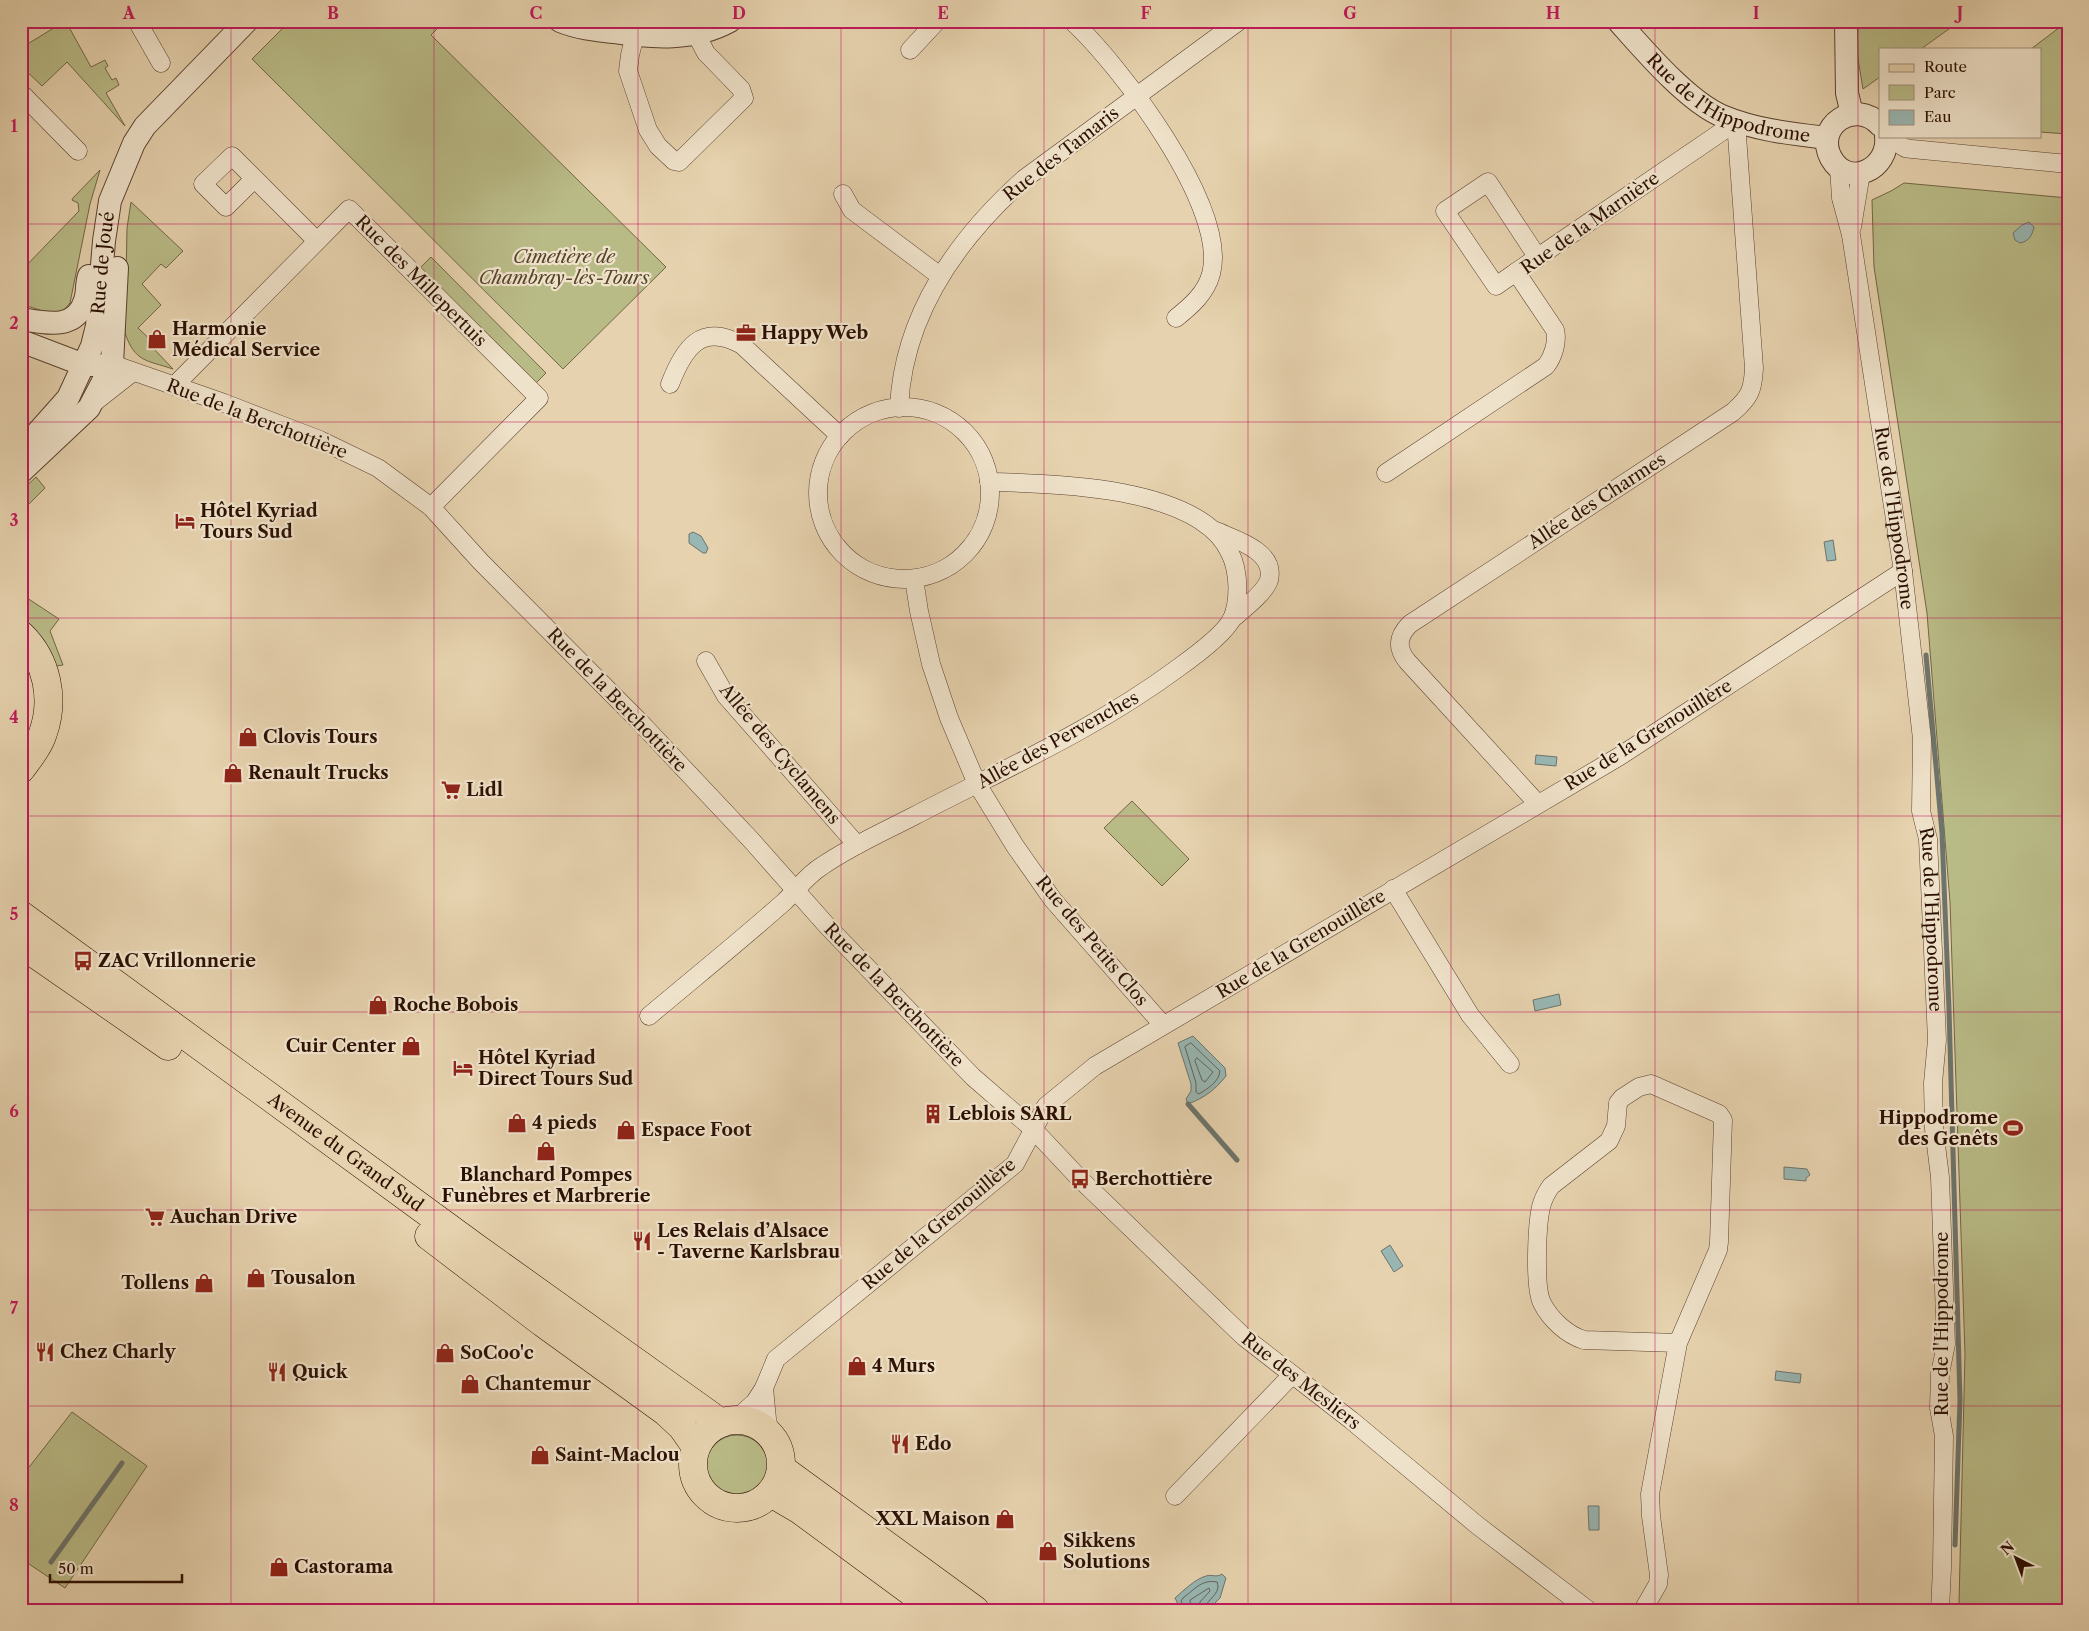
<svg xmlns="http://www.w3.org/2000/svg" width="2089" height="1631" font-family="'Libre Caslon Text',serif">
<rect width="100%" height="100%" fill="#e6d2ae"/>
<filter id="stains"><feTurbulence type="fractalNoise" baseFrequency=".004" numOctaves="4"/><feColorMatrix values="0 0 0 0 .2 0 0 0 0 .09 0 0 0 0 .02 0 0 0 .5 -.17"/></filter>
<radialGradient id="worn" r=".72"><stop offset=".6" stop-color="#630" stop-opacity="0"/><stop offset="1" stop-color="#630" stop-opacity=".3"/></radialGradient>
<g fill="#b9bb87" stroke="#726645">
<polygon points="55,21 83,21 70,29 91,67 105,60 108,66 105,68 112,80 116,78 119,85 106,93 125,126 67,62 42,86 21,66 21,48 57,26"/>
<polygon points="290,21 445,21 431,35 666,267 563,369 252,59"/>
<polygon points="1858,21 1960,21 1921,49 1880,49 1880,77 1863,89 1857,53"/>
<polygon points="2068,21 2068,134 2040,132 2040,49 2031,49"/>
<polygon points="100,170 90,204 70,303 63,311 49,313 21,304 21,271 79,211 78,203 72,200 73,198"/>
<polygon points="1904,183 2068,198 2068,1610 1972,1610 1959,1603 1965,1354 1950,902 1927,613 1874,267 1872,200 1891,191"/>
<path d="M131 202 183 251 166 268 161 264 142 284 161 305 138 328 157 346 154 349 173 369C146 360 135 362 125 333L127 228Z"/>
<polygon points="431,257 546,373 534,385 419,269"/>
<polygon points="36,477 45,488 21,512 21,491"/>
<polygon points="21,594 59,619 50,631 63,665 50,667 21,630"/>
<polygon points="1132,801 1189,859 1162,886 1104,828"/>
<polygon points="72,1412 147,1466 65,1588 26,1562 21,1553 21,1472 30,1466"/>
<circle cx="737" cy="1466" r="31"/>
</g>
<g fill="#98b6b2" stroke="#6d746c">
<path d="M2029 222 2034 227C2032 236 2029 241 2020 243L2015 240 2013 233 2022 225Z"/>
<polygon points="693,532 701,536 708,548 706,553 703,553 689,543 689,534"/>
<polygon points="1833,540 1836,560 1827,561 1824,542"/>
<polygon points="1536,755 1557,757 1556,766 1535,764"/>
<polygon points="1559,994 1561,1005 1535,1011 1533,1000"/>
<path d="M1193 1036 1225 1068 1226 1076C1215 1090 1204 1098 1188 1104L1186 1099 1191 1091V1084L1178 1043Z"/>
<polygon points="1784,1167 1807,1169 1810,1175 1806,1178 1806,1181 1784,1179"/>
<polygon points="1390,1245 1403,1266 1394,1272 1381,1251"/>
<polygon points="1776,1371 1801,1374 1800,1383 1775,1380"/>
<polygon points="1588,1506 1599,1506 1599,1530 1589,1530"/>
<path d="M1222 1574 1226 1578 1220 1598 1208 1610H1181L1175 1598C1183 1591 1195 1579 1206 1576 1212 1574 1216 1578 1222 1574Z"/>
</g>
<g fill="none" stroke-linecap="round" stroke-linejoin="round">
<g stroke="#62635a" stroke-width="1">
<path d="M1191 1043 1220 1071C1219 1082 1207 1089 1199 1094L1196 1092V1083L1185 1047Z"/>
<polygon points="1197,1058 1213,1072 1205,1082 1202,1080 1195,1061"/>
<path d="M1185 1610 1181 1601 1183 1598C1195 1589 1202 1579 1217 1582 1222 1594 1206 1599 1204 1610"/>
<polyline points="1191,1610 1190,1600 1209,1588 1210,1591 1200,1602 1198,1610"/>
</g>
<g stroke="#6d746c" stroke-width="5">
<polyline points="1926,655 1942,833 1949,1009 1960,1400 1955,1545"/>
<polyline points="1188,1104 1237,1160"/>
<polyline points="51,1562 122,1463"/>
</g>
<defs>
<g id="minor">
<polyline points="137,21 161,63"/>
<path d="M1072 21C1119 64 1229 208 1211 274 1206 293 1191 306 1176 318"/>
<polyline points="635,35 630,55 628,71 648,130 658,146 674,161 679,162 744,98 741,89 706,53 696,34"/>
<polyline points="910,50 937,21"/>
<polyline points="21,93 78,151"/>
<polyline points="1886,136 1905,148 1912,149 2068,164"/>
<path id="s1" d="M1839 167 1841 198 1851 235 1903 571 1922 739 1921 811 1928 839 1937 1040 1933 1083 1934 1129 1940 1177 1946 1344 1940 1374 1939 1408 1944 1436 1942 1568 1940 1610"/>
<polyline points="254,179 226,207 203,184 232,156 317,241"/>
<polyline points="843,194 852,210 940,276"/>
<polyline points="1852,227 1861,173"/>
<polyline points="1516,272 1496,286 1445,211 1488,182 1538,258"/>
<polyline points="112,364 224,403 320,440 378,468 431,507 481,562 639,721 752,841 829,928 973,1077 1033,1129 1080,1179 1244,1337 1351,1420 1477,1525 1588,1610"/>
<path d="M670 384C684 348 701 322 742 345L840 436"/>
<polyline points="174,386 349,209 539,398 431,507"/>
<polyline points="96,401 133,372"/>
<circle cx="904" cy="493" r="86"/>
<path d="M899 408C903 315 958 238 1024 179L1239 21"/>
<path d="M1386 473 1546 366C1553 357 1558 342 1555 330L1516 272 1736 122"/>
<path d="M1216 531C1236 540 1276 551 1269 580 1265 593 1241 611 1231 620"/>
<polyline points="914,579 919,611 931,664 949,718 977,784 1015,846 1053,900 1163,1025"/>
<polyline points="706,661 726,696 857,845"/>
<path d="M1538 804 1407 661C1396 647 1398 636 1410 624L1733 412C1750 397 1753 390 1754 368L1736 122"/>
<polyline points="1393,889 1470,1015 1510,1064"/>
<path d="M649 1016C694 978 740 941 784 902 797 890 807 875 822 866 851 846 883 832 914 816 1004 769 1096 729 1178 668 1192 658 1224 634 1232 619 1240 600 1239 571 1230 553 1200 486 1052 483 989 482"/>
<polyline points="764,1388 767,1419 770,1434"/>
<polyline points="735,1420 755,1402 764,1388 776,1359 1015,1164 1046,1106 1095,1066 1620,756 1903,571"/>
<polyline points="1175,1496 1292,1375"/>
<path d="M1643 1610 1658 1584 1659 1575 1651 1516 1650 1494 1678 1343 1718 1250 1719 1242 1723 1120 1719 1114 1651 1084 1639 1087 1622 1098 1618 1103 1616 1126 1609 1141 1551 1186C1546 1193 1543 1199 1541 1207 1537 1225 1534 1287 1542 1303 1550 1319 1567 1335 1584 1340L1678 1343"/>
</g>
<g id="tertiary">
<path d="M560 21C577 28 595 30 613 32 652 38 694 41 730 21"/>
<path id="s2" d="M1618 21C1644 50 1687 101 1722 116 1755 130 1793 134 1827 138"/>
<polyline points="1846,21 1847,93 1852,114"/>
<path d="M1880 125C1855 98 1814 126 1831 158 1848 189 1890 169 1886 136"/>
<path d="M21 319C45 323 76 331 85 300 88 292 86 284 89 276"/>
<polyline points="21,341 84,365 98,365"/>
<path id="s3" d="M21 451 68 398 92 346 97 326 104 241 110 201 134 143 145 126 247 21"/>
<polyline points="21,472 89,408 112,364 117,268"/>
</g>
<g id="primary">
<path d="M21 635C47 660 55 699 43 733 39 746 29 758 21 769"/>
<path id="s4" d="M21 915 475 1247 721 1423"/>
<polyline points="21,944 168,1046"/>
<polyline points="429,1236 543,1323 666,1412 682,1427 696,1447"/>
<circle cx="737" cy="1464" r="44"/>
<polyline points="782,1469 975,1610"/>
<polyline points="771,1493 800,1510 936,1610"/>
</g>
</defs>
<use href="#minor" stroke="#5a402e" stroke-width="19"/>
<use href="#tertiary" stroke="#5a402e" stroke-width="24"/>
<use href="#primary" stroke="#2c1003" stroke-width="29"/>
<use href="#minor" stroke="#efe2ca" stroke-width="18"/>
<use href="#tertiary" stroke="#efe2ca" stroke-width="22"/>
<use href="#primary" stroke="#e6d2ae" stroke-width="28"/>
</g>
<path fill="none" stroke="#c2185b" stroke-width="1" stroke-opacity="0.55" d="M231 21V1610M434 21V1610M638 21V1610M841 21V1610M1044 21V1610M1248 21V1610M1451 21V1610M1655 21V1610M1858 21V1610M21 224H2068M21 422H2068M21 618H2068M21 816H2068M21 1012H2068M21 1210H2068M21 1406H2068"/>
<defs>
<symbol id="office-bare" viewBox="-9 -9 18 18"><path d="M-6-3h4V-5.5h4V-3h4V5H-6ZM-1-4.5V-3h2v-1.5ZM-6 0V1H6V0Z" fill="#8f2418" stroke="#efe2ca" stroke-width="2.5" paint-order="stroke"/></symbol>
<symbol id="shop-bare" viewBox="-9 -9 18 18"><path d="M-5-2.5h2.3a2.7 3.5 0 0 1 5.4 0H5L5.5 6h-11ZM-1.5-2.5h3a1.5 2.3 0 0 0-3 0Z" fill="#8f2418" stroke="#efe2ca" stroke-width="2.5" paint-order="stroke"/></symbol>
<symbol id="hotel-bare" viewBox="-9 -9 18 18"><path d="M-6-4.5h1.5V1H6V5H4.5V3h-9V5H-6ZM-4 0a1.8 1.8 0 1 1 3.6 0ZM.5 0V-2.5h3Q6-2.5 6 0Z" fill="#8f2418" stroke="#efe2ca" stroke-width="2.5" paint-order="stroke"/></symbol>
<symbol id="supermarket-bare" viewBox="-9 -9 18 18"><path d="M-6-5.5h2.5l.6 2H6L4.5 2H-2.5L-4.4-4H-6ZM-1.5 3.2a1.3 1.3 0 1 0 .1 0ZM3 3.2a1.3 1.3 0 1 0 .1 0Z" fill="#8f2418" stroke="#efe2ca" stroke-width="2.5" paint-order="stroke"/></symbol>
<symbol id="bus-bare" viewBox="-9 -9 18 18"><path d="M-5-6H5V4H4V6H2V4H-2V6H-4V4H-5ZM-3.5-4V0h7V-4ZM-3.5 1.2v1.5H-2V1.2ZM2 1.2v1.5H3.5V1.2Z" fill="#8f2418" stroke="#efe2ca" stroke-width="2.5" paint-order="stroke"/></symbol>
<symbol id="building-bare" viewBox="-9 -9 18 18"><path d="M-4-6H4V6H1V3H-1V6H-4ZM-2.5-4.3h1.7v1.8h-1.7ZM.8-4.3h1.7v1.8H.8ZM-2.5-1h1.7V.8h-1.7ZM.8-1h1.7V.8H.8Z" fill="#8f2418" stroke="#efe2ca" stroke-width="2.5" paint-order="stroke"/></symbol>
<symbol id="stadium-bare" viewBox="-9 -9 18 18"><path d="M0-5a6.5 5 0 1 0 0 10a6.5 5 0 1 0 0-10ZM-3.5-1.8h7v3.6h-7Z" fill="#8f2418" stroke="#efe2ca" stroke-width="2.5" paint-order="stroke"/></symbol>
<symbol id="restaurant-bare" viewBox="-9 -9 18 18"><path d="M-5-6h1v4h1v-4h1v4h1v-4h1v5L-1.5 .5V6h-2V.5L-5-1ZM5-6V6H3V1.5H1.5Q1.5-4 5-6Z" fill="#8f2418" stroke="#efe2ca" stroke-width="2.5" paint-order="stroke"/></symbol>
</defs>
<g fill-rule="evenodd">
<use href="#office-bare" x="732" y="319" width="28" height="28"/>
<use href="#shop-bare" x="143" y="325" width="28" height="28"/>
<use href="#hotel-bare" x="171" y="507" width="28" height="28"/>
<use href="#shop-bare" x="234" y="723" width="28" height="28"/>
<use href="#shop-bare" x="219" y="759" width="28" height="28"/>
<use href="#supermarket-bare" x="437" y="776" width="28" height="28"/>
<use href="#bus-bare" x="69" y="947" width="28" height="28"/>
<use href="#shop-bare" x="364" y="991" width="28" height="28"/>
<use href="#shop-bare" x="397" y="1032" width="28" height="28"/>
<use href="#hotel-bare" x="449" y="1054" width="28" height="28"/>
<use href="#building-bare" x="919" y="1100" width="28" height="28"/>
<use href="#shop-bare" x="503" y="1109" width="28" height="28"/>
<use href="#stadium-bare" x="1999" y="1114" width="28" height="28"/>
<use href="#shop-bare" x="612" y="1116" width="28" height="28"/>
<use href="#shop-bare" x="532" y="1137" width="28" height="28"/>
<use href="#bus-bare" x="1066" y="1165" width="28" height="28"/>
<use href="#supermarket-bare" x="141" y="1203" width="28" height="28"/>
<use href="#restaurant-bare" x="628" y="1227" width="28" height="28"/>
<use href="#shop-bare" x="242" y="1264" width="28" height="28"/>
<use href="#shop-bare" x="190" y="1269" width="28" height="28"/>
<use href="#restaurant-bare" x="31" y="1338" width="28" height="28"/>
<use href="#shop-bare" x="431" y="1339" width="28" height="28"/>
<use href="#shop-bare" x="843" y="1352" width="28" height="28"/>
<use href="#restaurant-bare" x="263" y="1358" width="28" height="28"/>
<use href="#shop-bare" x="456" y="1370" width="28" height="28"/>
<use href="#restaurant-bare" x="886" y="1430" width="28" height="28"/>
<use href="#shop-bare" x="526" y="1441" width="28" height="28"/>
<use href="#shop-bare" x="991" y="1505" width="28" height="28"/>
<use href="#shop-bare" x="1034" y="1537" width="28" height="28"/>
<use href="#shop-bare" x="265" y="1553" width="28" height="28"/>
</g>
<g text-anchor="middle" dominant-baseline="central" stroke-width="4.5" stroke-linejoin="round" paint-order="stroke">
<g font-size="18" fill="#2c1003" stroke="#efe2ca">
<text stroke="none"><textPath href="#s2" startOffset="140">Rue de l'Hippodrome</textPath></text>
<text transform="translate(1061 154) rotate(-38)">Rue des Tamaris</text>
<text transform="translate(1590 223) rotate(-35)">Rue de la Marnière</text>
<text stroke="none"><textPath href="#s3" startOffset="212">Rue de Joué</textPath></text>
<text transform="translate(421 281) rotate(45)">Rue des Millepertuis</text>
<text transform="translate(257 419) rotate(21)">Rue de la Berchottière</text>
<text transform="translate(1597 501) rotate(-33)">Allée des Charmes</text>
<text stroke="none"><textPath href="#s1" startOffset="356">Rue de l'Hippodrome</textPath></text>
<text transform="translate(617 700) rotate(46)">Rue de la Berchottière</text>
<text transform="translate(1648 735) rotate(-32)">Rue de la Grenouillère</text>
<text transform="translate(1058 740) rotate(-29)">Allée des Pervenches</text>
<text transform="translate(780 754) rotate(50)">Allée des Cyclamens</text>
<text stroke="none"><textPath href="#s1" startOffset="760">Rue de l'Hippodrome</textPath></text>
<text transform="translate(1092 941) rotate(50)">Rue des Petits Clos</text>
<text transform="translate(1301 944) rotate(-31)">Rue de la Grenouillère</text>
<text transform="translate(894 995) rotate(46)">Rue de la Berchottière</text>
<text stroke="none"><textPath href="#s4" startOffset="402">Avenue du Grand Sud</textPath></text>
<text transform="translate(939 1224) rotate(-40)">Rue de la Grenouillère</text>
<text transform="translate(1942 1324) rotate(-90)">Rue de l'Hippodrome</text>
<text transform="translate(1301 1381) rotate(38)">Rue des Mesliers</text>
</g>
<g font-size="18" font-style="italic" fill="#56432b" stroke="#efe2ca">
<text x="564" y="257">Cimetière de<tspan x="564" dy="21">Chambray-lès-Tours</tspan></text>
</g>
<g font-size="18" font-weight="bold" fill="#2c1003" stroke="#efe2ca" text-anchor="start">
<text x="172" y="329">Harmonie<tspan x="172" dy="21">Médical Service</tspan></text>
<text x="761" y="333">Happy Web</text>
<text x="200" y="511">Hôtel Kyriad<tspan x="200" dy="21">Tours Sud</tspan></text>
<text x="263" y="737">Clovis Tours</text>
<text x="248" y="773">Renault Trucks</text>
<text x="466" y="790">Lidl</text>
<text x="98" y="961">ZAC Vrillonnerie</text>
<text x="393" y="1005">Roche Bobois</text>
<text x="396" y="1046" text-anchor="end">Cuir Center</text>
<text x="478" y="1058">Hôtel Kyriad<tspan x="478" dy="21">Direct Tours Sud</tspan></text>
<text x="948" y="1114">Leblois SARL</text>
<text x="1998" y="1118" text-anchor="end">Hippodrome<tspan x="1998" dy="21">des Genêts</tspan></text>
<text x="532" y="1123">4 pieds</text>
<text x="641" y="1130">Espace Foot</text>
<text x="546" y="1175" text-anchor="middle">Blanchard Pompes<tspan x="546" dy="21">Funèbres et Marbrerie</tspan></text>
<text x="1095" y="1179">Berchottière</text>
<text x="170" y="1217">Auchan Drive</text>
<text x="657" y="1231">Les Relais d’Alsace<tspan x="657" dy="21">- Taverne Karlsbrau</tspan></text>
<text x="271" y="1278">Tousalon</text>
<text x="189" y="1283" text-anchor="end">Tollens</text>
<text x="60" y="1352">Chez Charly</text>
<text x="460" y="1353">SoCoo'c</text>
<text x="872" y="1366">4 Murs</text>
<text x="292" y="1372">Quick</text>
<text x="485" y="1384">Chantemur</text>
<text x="915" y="1444">Edo</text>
<text x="555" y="1455">Saint-Maclou</text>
<text x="990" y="1519" text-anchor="end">XXL Maison</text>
<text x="1063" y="1541">Sikkens<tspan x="1063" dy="21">Solutions</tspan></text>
<text x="294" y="1567">Castorama</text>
</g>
</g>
<rect width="2089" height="1631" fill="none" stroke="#e6d2ae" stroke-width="55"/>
<rect x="1879" y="48" width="162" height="90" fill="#efe2ca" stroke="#a18e7a"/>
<rect x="1889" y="64" width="25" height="8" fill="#e6d2ae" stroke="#a18e7a"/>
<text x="1924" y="72" font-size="15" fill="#2c1003">Route</text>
<rect x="1889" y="85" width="25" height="15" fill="#b9bb87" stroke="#a18e7a"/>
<text x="1924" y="98" font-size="15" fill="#2c1003">Parc</text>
<rect x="1889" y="110" width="25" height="15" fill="#98b6b2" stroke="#a18e7a"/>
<text x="1924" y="122" font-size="15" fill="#2c1003">Eau</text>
<g transform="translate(2016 1558) rotate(318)" stroke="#efe2ca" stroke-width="4" paint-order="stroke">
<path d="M0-4L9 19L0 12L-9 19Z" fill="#2c1003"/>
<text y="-8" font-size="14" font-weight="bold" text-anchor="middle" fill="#2c1003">N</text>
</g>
<path d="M50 1574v8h132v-8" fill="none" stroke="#2c1003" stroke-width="2.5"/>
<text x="58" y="1574" font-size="15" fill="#2c1003" stroke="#efe2ca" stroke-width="4" paint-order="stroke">50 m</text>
<rect x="28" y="28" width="2034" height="1576" fill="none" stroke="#c2185b" stroke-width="2"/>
<g font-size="16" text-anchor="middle" font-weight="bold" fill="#c2185b">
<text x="129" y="19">A</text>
<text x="333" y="19">B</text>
<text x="536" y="19">C</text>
<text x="739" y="19">D</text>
<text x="943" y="19">E</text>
<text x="1146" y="19">F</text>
<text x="1350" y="19">G</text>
<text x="1553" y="19">H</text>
<text x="1756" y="19">I</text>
<text x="1960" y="19">J</text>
<text x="14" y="132">1</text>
<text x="14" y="329">2</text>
<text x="14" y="526">3</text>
<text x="14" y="723">4</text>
<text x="14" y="920">5</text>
<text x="14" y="1117">6</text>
<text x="14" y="1314">7</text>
<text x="14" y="1511">8</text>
</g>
<rect width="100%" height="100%" filter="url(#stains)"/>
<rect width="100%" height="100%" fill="url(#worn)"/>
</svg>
